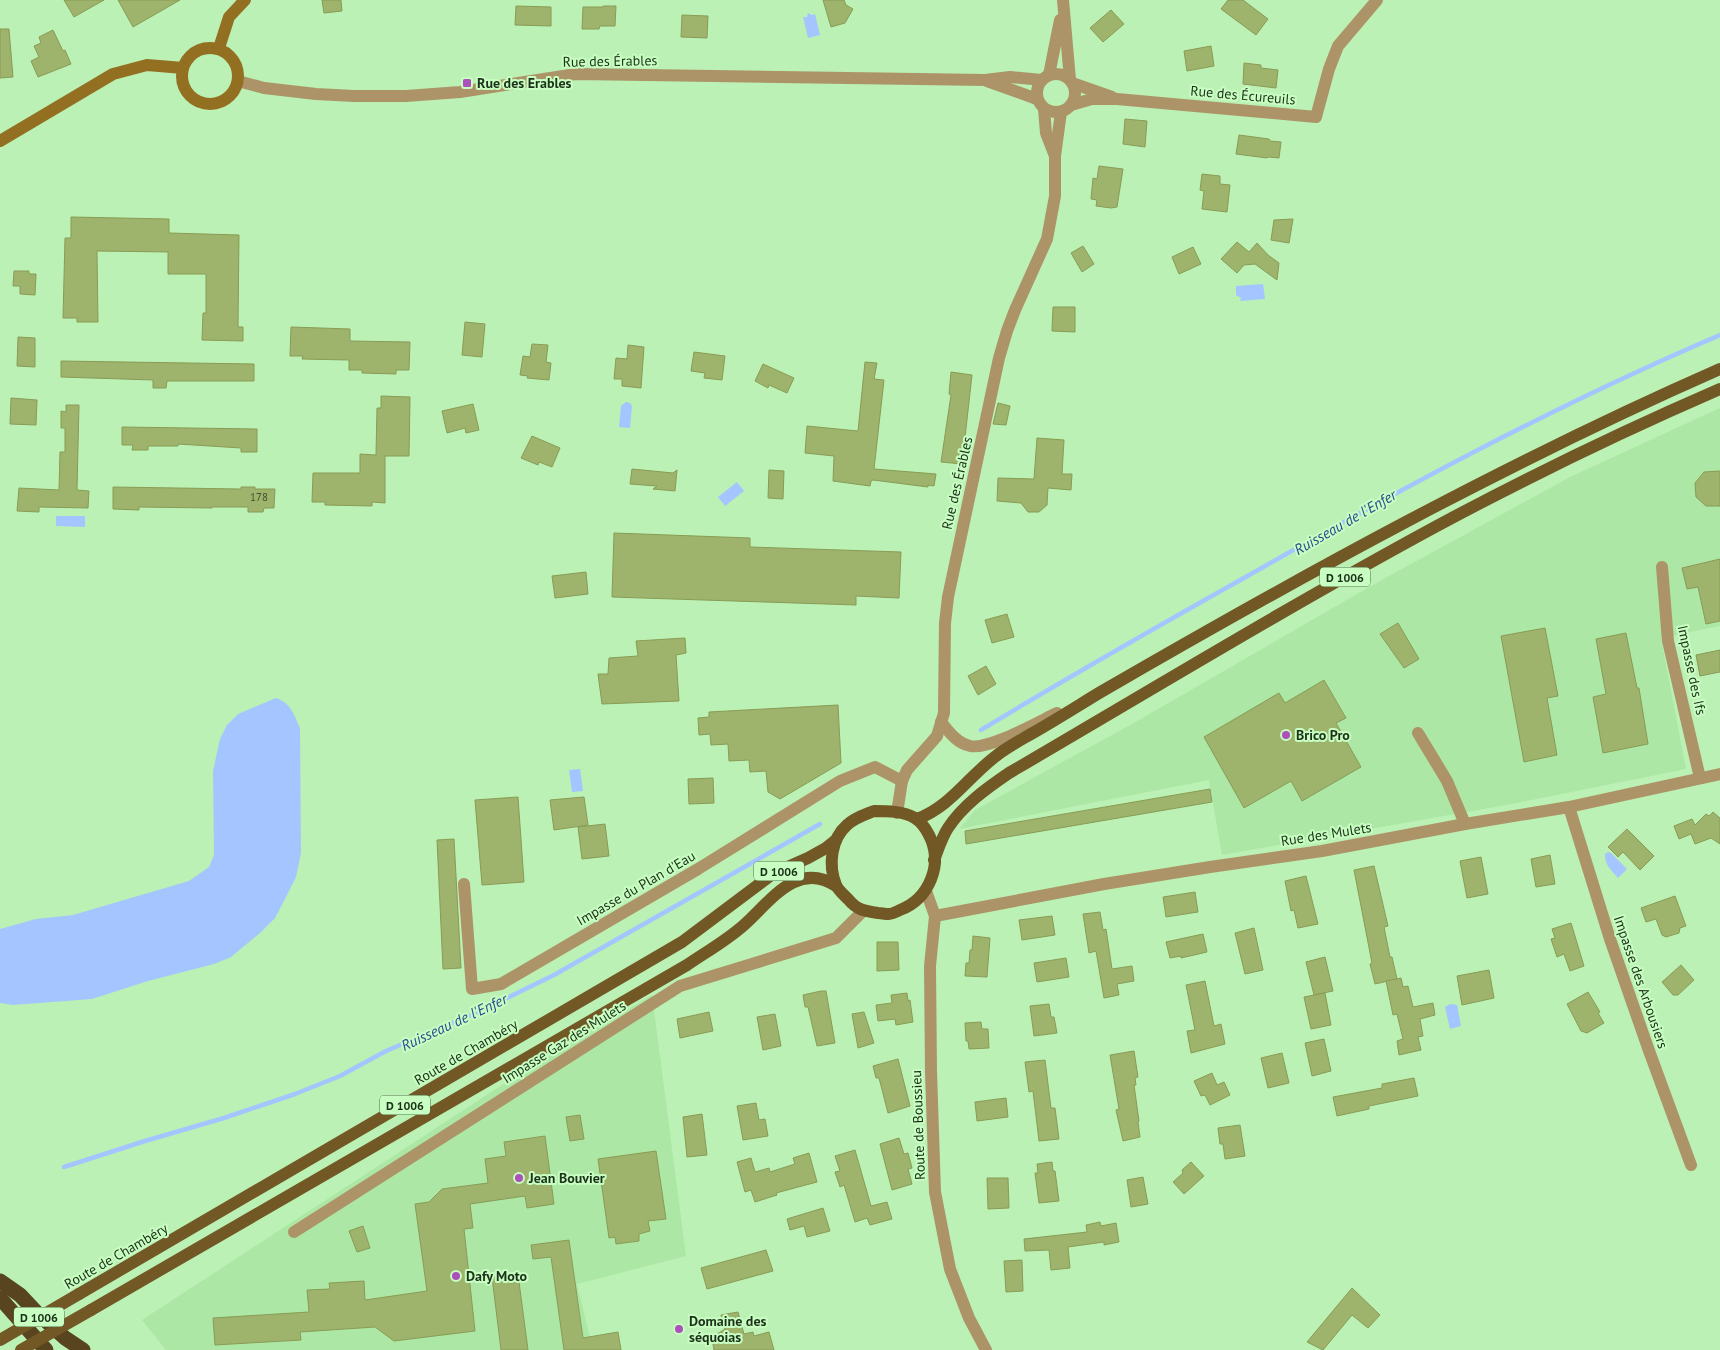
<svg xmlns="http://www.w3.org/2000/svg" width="1720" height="1350" font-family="'PT Sans',sans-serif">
<rect width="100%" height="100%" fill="#bbf1b4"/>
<g fill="#ace7a5">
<polygon points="1720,408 1720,626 1661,638 1686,769 1501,806 1222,855 1209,780 959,829 975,810 1132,724 1371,586 1570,477"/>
<polygon points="652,995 686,1256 577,1284 593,1350 166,1350 142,1320 525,1070"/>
</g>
<g fill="#a4c5ff">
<polygon points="808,13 812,15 815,14 820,35 808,38 803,17 807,17"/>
<polygon points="1263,284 1265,299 1240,301 1241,298 1236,295 1236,286"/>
<polygon points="626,402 630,403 632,406 630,428 619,427 621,406"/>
<polygon points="737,482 744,491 725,506 718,497"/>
<polygon points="56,516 85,516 85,527 56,526"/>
<path d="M276 698C291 703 294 715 300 728L301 853 296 877 284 901 275 918 260 933 231 957 214 964 148 981 92 999 13 1005 0 1003V929L36 919 73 915 189 881 209 867 214 855 213 771 220 739 227 725 238 714Z"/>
<polygon points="580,769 583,791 572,792 569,770"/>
<path d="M1608 852 1611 853 1627 869 1618 878C1612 871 1604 864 1605 854Z"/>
<polygon points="1450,1004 1457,1005 1461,1026 1450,1029 1445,1007"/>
</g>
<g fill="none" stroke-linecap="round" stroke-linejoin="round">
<g stroke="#a4c5ff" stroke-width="4.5">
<path d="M981 730C1070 676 1160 625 1251 574 1404 487 1558 404 1720 335"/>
<polyline points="64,1167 145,1141 224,1118 295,1094 340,1076 386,1051 478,1012 554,975 820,824"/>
</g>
</g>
<g fill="#9eb36c" stroke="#889c55">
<polygon points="64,0 104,0 74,17"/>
<polygon points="118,0 180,0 133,27"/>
<polygon points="322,0 341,0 342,11 324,13"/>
<polygon points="823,0 844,0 846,5 853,9 845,23 831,27"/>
<polygon points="1228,0 1243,0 1268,19 1256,35 1221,9"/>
<polygon points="516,6 551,7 551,26 515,25"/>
<polygon points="603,6 616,6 615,26 600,26 599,29 582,29 583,7 603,7"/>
<polygon points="1111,10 1124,24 1103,42 1090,28"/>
<polygon points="682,15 708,16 707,38 681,37"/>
<polygon points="0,29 9,29 13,77 0,78"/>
<polygon points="53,30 63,51 65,50 71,64 38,77 31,61 39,57 34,46 41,43 39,37"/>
<polygon points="1211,46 1214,66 1187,71 1184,51"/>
<polygon points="1244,63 1261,65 1261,68 1278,70 1276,88 1243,84"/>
<polygon points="1125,119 1147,121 1145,147 1123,144"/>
<polygon points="1239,135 1269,139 1270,141 1281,142 1279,158 1268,157 1267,158 1236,154"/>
<polygon points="1099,166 1123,169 1117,207 1111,208 1096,206 1097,200 1091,199 1093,178 1097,179"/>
<polygon points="1202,174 1220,176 1220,184 1230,185 1227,212 1202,209 1204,191 1200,190"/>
<polygon points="71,217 169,219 169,233 239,235 238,327 243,327 243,341 202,340 203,313 206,313 206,274 168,274 168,252 97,251 98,322 77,322 77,318 63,318 65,238 71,238"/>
<polygon points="1293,219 1289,243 1271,240 1274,220"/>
<polygon points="1237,242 1249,252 1257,243 1268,255 1279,263 1277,280 1255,264 1244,265 1237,273 1221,259"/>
<polygon points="1083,246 1094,264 1082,272 1071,253"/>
<polygon points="1193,247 1201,264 1179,274 1172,257"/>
<polygon points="14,271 29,271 29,274 36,274 35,295 20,294 20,286 13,286"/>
<polygon points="1053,307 1075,307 1075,332 1052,331"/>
<polygon points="465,322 485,324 482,357 462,355"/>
<polygon points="291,327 350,329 350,341 410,342 409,370 396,370 396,374 362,373 362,370 349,370 349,360 302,359 303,356 290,356"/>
<polygon points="18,337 35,338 35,367 17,366"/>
<polygon points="532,344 548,345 546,362 551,363 549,380 527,378 528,376 520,375 523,356 530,357"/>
<polygon points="628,345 644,347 641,388 622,386 622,379 614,379 616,358 627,359"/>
<polygon points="694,352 725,356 722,380 704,378 705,373 691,371"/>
<polygon points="61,361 254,364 254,381 167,381 166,388 153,388 153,380 61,377"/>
<polygon points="865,362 877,363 874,379 884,380 874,469 936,474 934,486 928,485 928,487 873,480 871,481 870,486 833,481 834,456 805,453 807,426 858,431"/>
<polygon points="763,364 794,378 787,393 769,385 768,388 755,381"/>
<polygon points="951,372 972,375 962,464 941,462 951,395 949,394"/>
<polygon points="381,396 410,397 409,456 385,456 385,503 372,502 372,506 325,505 325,502 312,502 313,473 360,473 360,454 376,455 377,408 381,408"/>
<polygon points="11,398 37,400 36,425 10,424"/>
<polygon points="998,403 1010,406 1006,425 993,424"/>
<polygon points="473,404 479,430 466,433 465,428 447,433 442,411"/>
<polygon points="66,405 79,405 77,490 89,491 88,508 39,507 39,512 17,511 19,488 59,490 60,452 65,452 65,428 61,428 61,411 66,412"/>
<polygon points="122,427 257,429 257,452 241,452 241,448 178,444 178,446 148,446 148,450 132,450 133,445 122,445"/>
<polygon points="532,436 560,448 552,467 539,462 538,465 521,458"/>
<polygon points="1037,438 1064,440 1062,474 1072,474 1071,490 1048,488 1047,505 1039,512 1028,512 1021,503 997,501 998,478 1034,479"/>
<polygon points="632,469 673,473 677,470 675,491 653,489 657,486 630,484"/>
<polygon points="769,470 784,471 783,499 768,498"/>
<polygon points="1720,471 1720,506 1706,506 1696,497 1695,483 1704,472"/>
<polygon points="113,487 241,489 241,487 255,487 255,489 275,489 274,508 264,508 263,512 248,512 248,507 212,507 212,508 139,507 139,510 113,509"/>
<polygon points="614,533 750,538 750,547 901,552 899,598 856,596 856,605 612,597"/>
<polygon points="1720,559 1720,621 1706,624 1698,587 1687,589 1682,568"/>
<polygon points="586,572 588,594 555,598 552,576"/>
<polygon points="1007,614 1014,637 992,643 985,620"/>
<polygon points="1398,623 1419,659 1404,668 1380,634"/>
<polygon points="1545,628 1558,696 1547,698 1557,755 1524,762 1501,636"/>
<polygon points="1626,633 1637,688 1639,688 1648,744 1603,753 1593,697 1606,694 1596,639"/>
<polygon points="685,638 686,653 676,655 679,701 602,704 598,674 608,674 609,658 638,656 636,641"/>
<polygon points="1720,650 1720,672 1700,676 1696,655"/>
<polygon points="986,666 996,684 978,695 968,676"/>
<polygon points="1324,680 1346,718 1336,723 1361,767 1302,801 1291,781 1244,808 1204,737 1279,693 1285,703"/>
<polygon points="838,705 841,763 780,799 768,792 766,771 750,772 749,760 729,761 728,744 711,745 710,734 699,735 698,718 709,717 709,712"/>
<polygon points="713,778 714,803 689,804 688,779"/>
<polygon points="1210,789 1212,802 966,844 965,831"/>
<polygon points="518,797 524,882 482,885 475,800"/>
<polygon points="584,797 588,825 554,830 550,800"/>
<polygon points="1713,812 1720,818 1720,844 1711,838 1695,844 1691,834 1679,839 1674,826 1692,819 1695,825 1706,814 1709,816"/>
<polygon points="605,824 609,856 582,859 578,827"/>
<polygon points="1627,829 1654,856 1640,870 1623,852 1618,857 1608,847"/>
<polygon points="454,839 461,968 443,969 437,840"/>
<polygon points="1550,855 1555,884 1536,887 1531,859"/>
<polygon points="1481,857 1488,894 1467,898 1460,861"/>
<polygon points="1374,866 1388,926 1384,927 1390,957 1392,957 1397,979 1375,984 1370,964 1372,963 1354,870"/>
<polygon points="1306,876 1318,924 1298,928 1294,910 1291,911 1285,881"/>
<polygon points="1195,892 1198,912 1166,917 1163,897"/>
<polygon points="1675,896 1686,926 1680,928 1679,933 1666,937 1662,935 1656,919 1646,922 1641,908"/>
<polygon points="1100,912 1103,930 1106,929 1112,969 1132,966 1134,981 1117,984 1119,995 1104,998 1096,951 1089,953 1083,914"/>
<polygon points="1052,916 1055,935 1022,940 1019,920"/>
<polygon points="1571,923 1584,966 1570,971 1564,954 1557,957 1551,939 1555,938 1552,929"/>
<polygon points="1254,928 1263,970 1245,974 1235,933"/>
<polygon points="1203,934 1207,952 1181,958 1181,956 1170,958 1166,942"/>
<polygon points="973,936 990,938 987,977 965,976 966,963 969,963 970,950 972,950"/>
<polygon points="877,942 898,942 899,970 877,971"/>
<polygon points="1325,957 1333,991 1314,995 1306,962"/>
<polygon points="1066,958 1069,977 1037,982 1034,963"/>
<polygon points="1681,965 1694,980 1678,995 1673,995 1662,982"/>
<polygon points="1489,970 1494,998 1462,1005 1457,976"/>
<polygon points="1401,978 1403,987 1408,986 1413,1007 1433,1003 1435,1015 1420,1019 1423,1036 1418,1037 1421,1050 1399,1055 1397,1041 1403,1039 1397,1014 1393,1015 1386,981"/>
<polygon points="1205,981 1214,1026 1221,1024 1225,1044 1191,1053 1187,1031 1195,1030 1186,985"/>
<polygon points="821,991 826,991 835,1043 817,1046 808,1007 805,1007 803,995"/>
<polygon points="1588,992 1600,1012 1598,1013 1604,1023 1587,1033 1581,1031 1567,1004"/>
<polygon points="907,993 908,1001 910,1000 913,1022 896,1025 895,1019 878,1021 876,1005 892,1003 891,995"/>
<polygon points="1325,993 1331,1025 1311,1029 1304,997"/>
<polygon points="1049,1004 1051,1017 1054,1017 1057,1033 1034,1036 1030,1006"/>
<polygon points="709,1012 713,1031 680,1038 677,1019"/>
<polygon points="864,1012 874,1043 858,1048 852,1014"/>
<polygon points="775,1014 781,1046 763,1050 757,1017"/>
<polygon points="981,1022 982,1029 988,1029 989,1048 969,1049 968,1041 966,1041 965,1023"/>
<polygon points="1324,1039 1331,1071 1312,1076 1305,1043"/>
<polygon points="1134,1051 1138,1077 1135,1078 1136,1085 1134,1085 1139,1121 1138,1122 1140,1137 1123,1141 1116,1110 1119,1109 1110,1055"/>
<polygon points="1282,1053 1289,1083 1268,1088 1261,1058"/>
<polygon points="898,1059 910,1106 888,1113 879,1078 876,1078 873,1066"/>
<polygon points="1045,1060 1051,1108 1055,1108 1059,1139 1039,1141 1033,1091 1029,1092 1025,1062"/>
<polygon points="1212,1073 1217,1085 1224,1082 1230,1095 1210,1105 1205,1095 1201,1096 1194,1081"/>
<polygon points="1414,1078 1418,1096 1369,1106 1369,1109 1337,1116 1333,1097 1382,1088 1382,1084"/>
<polygon points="1006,1098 1008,1117 977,1121 975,1102"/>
<polygon points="756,1103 759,1120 765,1119 768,1136 743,1140 737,1106"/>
<polygon points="702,1114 707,1155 687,1157 683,1117"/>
<polygon points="580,1115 584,1139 570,1141 566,1117"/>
<polygon points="1240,1125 1245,1156 1225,1159 1223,1144 1220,1144 1218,1128"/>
<polygon points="545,1136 554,1204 527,1208 525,1196 470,1204 473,1228 464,1229 475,1331 394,1341 375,1327 300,1332 301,1340 215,1345 213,1318 309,1312 307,1290 330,1289 329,1283 364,1281 365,1300 427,1291 415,1204 429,1202 442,1189 488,1183 485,1159 506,1156 504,1142"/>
<polygon points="899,1138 904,1154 908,1153 912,1168 908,1169 912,1184 892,1190 880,1144"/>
<polygon points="855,1150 871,1206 887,1202 892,1219 870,1225 867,1218 855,1222 844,1185 840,1187 835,1172 840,1171 835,1156"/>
<polygon points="656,1151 666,1219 648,1221 650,1231 639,1234 639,1241 616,1244 615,1237 609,1238 598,1159"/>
<polygon points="809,1153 817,1182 776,1193 777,1195 755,1202 751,1190 745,1192 737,1162 751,1158 755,1172 769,1168 770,1172 795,1164 793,1158"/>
<polygon points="1052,1162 1053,1171 1055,1171 1059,1201 1039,1203 1035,1173 1038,1173 1037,1164"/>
<polygon points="1191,1162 1204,1176 1184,1194 1173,1182 1183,1173 1182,1170"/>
<polygon points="1143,1177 1148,1204 1131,1207 1127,1180"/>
<polygon points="987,1178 1008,1178 1009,1208 988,1209"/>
<polygon points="823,1208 830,1231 807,1237 804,1226 790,1230 787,1219"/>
<polygon points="1100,1222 1101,1226 1116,1223 1119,1242 1104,1245 1104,1242 1068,1247 1070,1268 1051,1270 1049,1250 1025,1251 1024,1239 1087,1232 1086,1225"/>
<polygon points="363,1226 370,1248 357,1252 349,1231"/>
<polygon points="569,1240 583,1338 618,1332 621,1350 564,1350 551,1257 533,1259 531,1245"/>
<polygon points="766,1250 773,1271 707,1289 701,1268"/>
<polygon points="1022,1260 1023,1291 1006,1292 1004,1261"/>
<polygon points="509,1274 511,1283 519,1282 528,1350 501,1350 492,1277"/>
<polygon points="1352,1288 1380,1315 1368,1328 1352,1315 1323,1350 1307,1342"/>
<polygon points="738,1312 744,1334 753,1332 754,1336 769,1332 774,1350 714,1350 713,1344 714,1336 725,1329 721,1315"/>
</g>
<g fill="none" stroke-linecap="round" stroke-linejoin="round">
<g stroke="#ad9468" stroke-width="12">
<polyline points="1072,83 1112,97"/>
<polyline points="1071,105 1092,99 1117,99 1316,117 1329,69 1338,46 1377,0"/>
<polyline points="1662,567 1668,641 1700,778"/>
<polyline points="1418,733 1447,781 1465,824"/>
<polyline points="1569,807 1610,939 1648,1048 1691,1165"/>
<polyline points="464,884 472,989 501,984 698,869 840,781 875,767 902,781"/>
<polyline points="935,916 1104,884 1210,867 1322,851 1465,824 1569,807 1720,774"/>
<polyline points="294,1232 680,986 836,938 863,911"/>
</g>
<g stroke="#ad9468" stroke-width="12">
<polyline points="1063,0 1070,80"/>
<circle cx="1056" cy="93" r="19"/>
<polyline points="1049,75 1060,20"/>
<polyline points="238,81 264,88 316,94 354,96 406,96 460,92 576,74 985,80 1010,77 1042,80"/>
<polyline points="987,81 1037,99"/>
<polyline points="1044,109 1046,133 1055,156"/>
<path d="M941 722C949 732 957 743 970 746 989 750 1038 722 1057 713"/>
<polyline points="897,813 902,781 907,770 937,736 944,713 945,623 948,597 999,358 1007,331 1015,310 1047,239 1055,196 1055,156 1061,112"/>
<polyline points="926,891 935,916 930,966 931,1071 935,1192 950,1269 969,1318 986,1350"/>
</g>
<g stroke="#936f22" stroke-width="12">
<circle cx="210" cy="76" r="28"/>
<polyline points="219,48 229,17 245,0"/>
<polyline points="0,141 113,74 147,65 183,68"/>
</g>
<g stroke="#725825" stroke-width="12">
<path d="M874 811C887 811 903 811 915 818 921 822 926 829 929 835 944 864 929 899 900 910 896 912 892 914 889 914 885 914 881 913 878 913 864 911 857 910 848 899 844 895 838 890 836 885 828 865 831 839 847 825 854 818 864 815 874 811Z"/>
<path d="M917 819C950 807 968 777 996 756 1006 748 1019 741 1031 734 1054 721 1076 707 1099 693 1301 576 1506 463 1720 369"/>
<path d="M934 860C938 850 942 837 948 828 963 805 987 788 1009 773 1151 690 1291 605 1435 527 1528 477 1623 431 1720 389"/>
<polyline points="79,1294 682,942 774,873 808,858 826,848 836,840"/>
<path d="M91 1310 687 965C706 952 726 941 744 925 770 902 797 860 836 886"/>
</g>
<g stroke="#58451f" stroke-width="15">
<polyline points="0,1281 20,1295 36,1312 65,1338 83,1350"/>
<polyline points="0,1298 46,1350"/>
</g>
<g stroke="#725825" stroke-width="12">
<polyline points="0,1340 79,1294"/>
<polyline points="21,1350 91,1310"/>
</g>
</g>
<g fill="#ac50bb" stroke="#c8fec1" stroke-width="2">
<rect x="462" y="78" width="10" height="10" rx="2.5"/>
<circle cx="1286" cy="735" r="5"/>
<circle cx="519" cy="1178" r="5"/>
<circle cx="456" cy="1276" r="5"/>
<circle cx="679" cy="1329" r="5"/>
</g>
<g text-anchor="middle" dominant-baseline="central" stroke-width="4" stroke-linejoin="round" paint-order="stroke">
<g font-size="11" fill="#3c522e">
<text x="259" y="497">178</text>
</g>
<g fill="#c8fec1" stroke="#506e4b" stroke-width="1">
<rect x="1320" y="567.5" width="50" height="19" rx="4"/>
<rect x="754" y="861.5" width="50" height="19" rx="4"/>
<rect x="380" y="1095.5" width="50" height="19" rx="4"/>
<rect x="14" y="1307.5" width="50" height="19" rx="4"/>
</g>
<g font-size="12" font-weight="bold" fill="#1c3119">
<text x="1345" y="577">D 1006</text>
<text x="779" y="871">D 1006</text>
<text x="405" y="1105">D 1006</text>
<text x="39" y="1317">D 1006</text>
</g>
<g font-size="14" fill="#1c3119" stroke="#c8fec1">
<text transform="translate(610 61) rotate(-1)">Rue des Érables</text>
<text transform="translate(1243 95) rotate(5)">Rue des Écureuils</text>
<text transform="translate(957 483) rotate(-77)">Rue des Érables</text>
<text transform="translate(1692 670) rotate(78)">Impasse des Ifs</text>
<text transform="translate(1326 834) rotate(-9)">Rue des Mulets</text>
<text transform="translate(636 888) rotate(-30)">Impasse du Plan d'Eau</text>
<text transform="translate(1641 982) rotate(71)">Impasse des Arbousiers</text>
<text transform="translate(564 1042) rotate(-32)">Impasse Gaz des Mulets</text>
<text transform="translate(466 1052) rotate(-30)">Route de Chambéry</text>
<text transform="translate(918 1125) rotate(-92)">Route de Boussieu</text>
<text transform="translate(116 1256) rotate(-30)">Route de Chambéry</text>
</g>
<g font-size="14" font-weight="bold" fill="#1c3119" stroke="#c8fec1" text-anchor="start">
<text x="477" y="83">Rue des Erables</text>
<text x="1296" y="735">Brico Pro</text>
<text x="529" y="1178">Jean Bouvier</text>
<text x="466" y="1276">Dafy Moto</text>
<text x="689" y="1321">Domaine des<tspan x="689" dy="16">séquoias</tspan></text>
</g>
<g font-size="15" font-style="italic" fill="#294c90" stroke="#c8fec1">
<text transform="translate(1345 522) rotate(-30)">Ruisseau de l'Enfer</text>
<text transform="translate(454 1022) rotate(-25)">Ruisseau de l'Enfer</text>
</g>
</g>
</svg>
